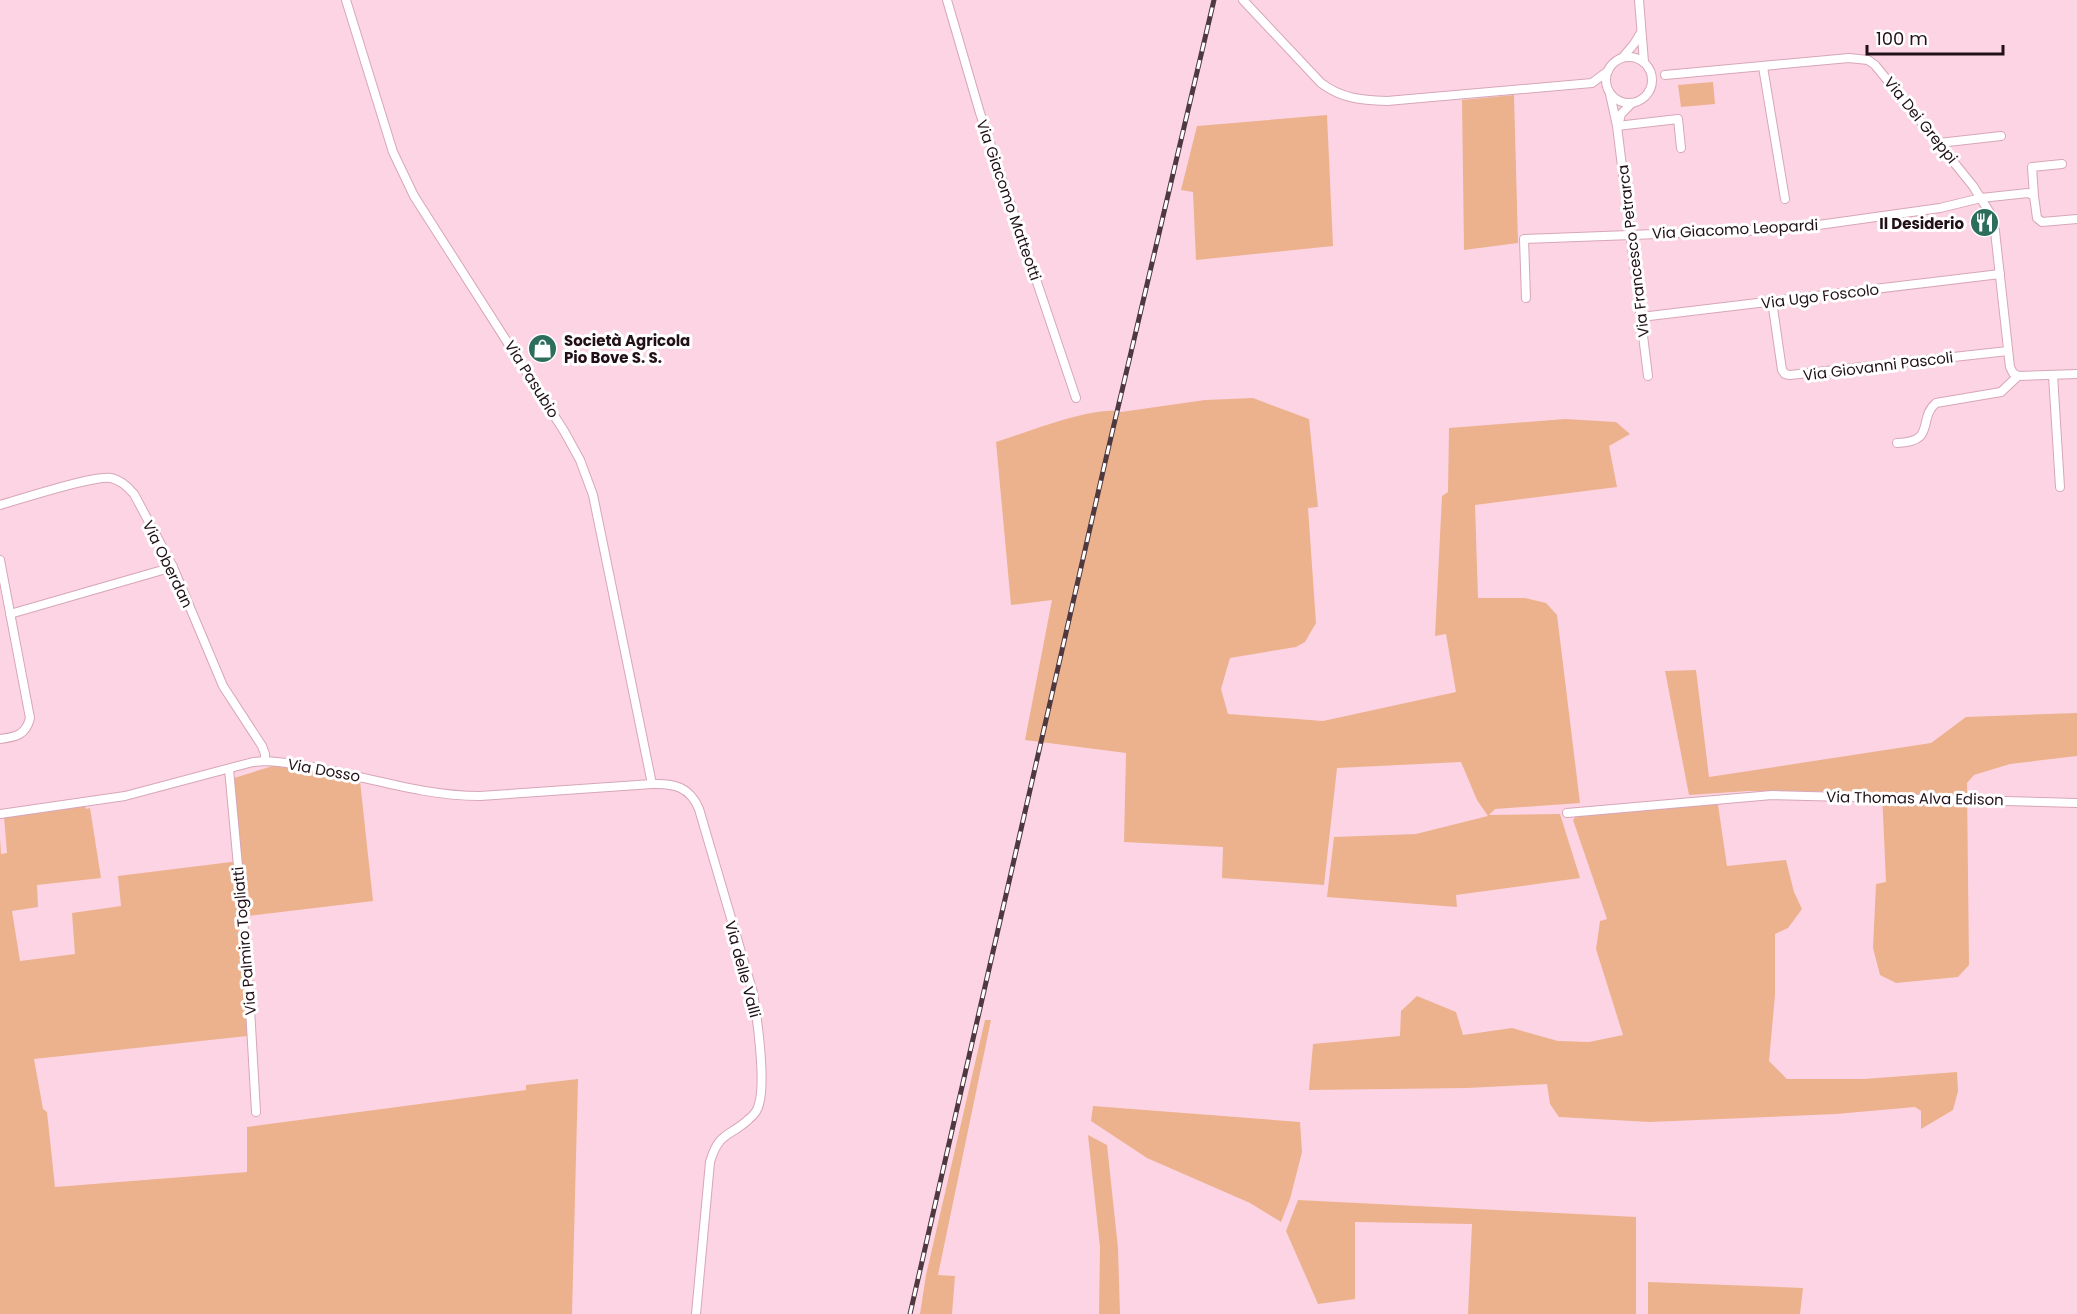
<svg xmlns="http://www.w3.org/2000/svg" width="2077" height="1314" font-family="Poppins,sans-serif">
<rect width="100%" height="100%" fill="#fdd4e3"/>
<g fill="#ecb28e">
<polygon points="1713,82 1715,104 1681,107 1678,85"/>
<polygon points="1514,95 1518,243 1464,250 1462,100"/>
<polygon points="1327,115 1333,246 1196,260 1193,192 1181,190 1197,126"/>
<path d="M1253 398 1309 419 1318 507 1308 508 1316 623 1305 642 1296 647 1230 658 1221 689 1228 714 1323 721 1456 692 1446 634 1435 636 1442 496 1448 492 1449 428 1565 419 1616 422 1630 434 1609 446 1617 487 1475 505 1478 598H1525L1546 603 1557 615 1580 803 1495 809 1489 815 1560 814 1580 878 1456 895 1457 907 1327 897 1334 837 1416 834 1488 816 1477 800 1461 762 1337 768 1324 885 1222 878 1223 847 1124 842 1126 753 1025 740 1052 600 1011 605 996 442C1022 434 1097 404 1121 412L1205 400Z"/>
<polygon points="1696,670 1709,777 1931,743 1966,717 2077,713 2077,756 2010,764 1974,775 1967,783 1969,965 1958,977 1896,983 1880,975 1873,948 1876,884 1886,882 1882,792 1748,791 1689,795 1665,671"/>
<polygon points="276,765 360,781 373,901 239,917 247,1036 34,1059 43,1109 47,1112 55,1187 247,1172 247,1127 526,1090 526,1085 578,1079 572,1314 0,1314 0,838 1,854 7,853 4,817 85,806 86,809 90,808 101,878 37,885 38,907 12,911 20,961 75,954 72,913 121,906 118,876 239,861 231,779"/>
<polygon points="1717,798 1727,866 1786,860 1794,892 1802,909 1788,928 1775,934 1775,995 1769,1061 1787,1079 1864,1079 1957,1072 1958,1091 1953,1110 1921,1129 1921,1111 1915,1107 1836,1114 1650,1122 1559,1117 1550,1104 1547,1084 1467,1088 1309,1090 1313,1044 1400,1036 1401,1011 1417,996 1456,1012 1463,1035 1512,1028 1558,1041 1589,1042 1623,1035 1596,949 1600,921 1607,919 1573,820 1578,814"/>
<polygon points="985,1020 991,1020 938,1275 955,1276 952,1314 920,1314 926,1275"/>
<polygon points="1093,1106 1300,1122 1302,1152 1290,1199 1281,1222 1250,1203 1147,1158 1091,1121"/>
<polygon points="1088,1135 1107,1145 1118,1248 1120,1314 1099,1314 1100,1247"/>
<polygon points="1298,1200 1636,1217 1636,1314 1468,1314 1472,1224 1355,1222 1355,1299 1318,1304 1286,1231"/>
<polygon points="1648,1282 1803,1288 1800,1314 1648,1314"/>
</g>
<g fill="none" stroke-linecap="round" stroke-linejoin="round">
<defs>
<g id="minor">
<polyline points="346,0 393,152 414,196 564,431 580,460 593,495 652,784"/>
<polyline points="947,0 980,113 1076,398"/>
<path d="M1243 0 1321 83C1342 99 1362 100 1387 101L1592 83 1608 71"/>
<polyline points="1639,0 1644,62"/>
<circle cx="1629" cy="80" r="23"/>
<polyline points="1623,57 1634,44 1640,34"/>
<polyline points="1763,67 1785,199"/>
<polyline points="1665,75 1849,58 1868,60 1875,65 1973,186 1990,213 1995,231 2010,367 2013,373 2018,376"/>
<polyline points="1610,94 1617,126 1648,376"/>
<polyline points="1617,126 1678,119 1681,148"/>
<polyline points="1618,126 1621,114 1632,103"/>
<polyline points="1939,143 2001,136"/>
<polyline points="2034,196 2032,167 2062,164"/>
<polyline points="1526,298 1524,239 1790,229 1940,208 1981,198 2028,193 2034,196 2037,218 2042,222 2077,219"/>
<polyline points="1772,301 1782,370 1785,374 1790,375 2008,351"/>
<polyline points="1641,317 2000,274"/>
<polyline points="2053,375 2060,487"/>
<polyline points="2018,376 2077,374"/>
<path d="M1897 443C1937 442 1917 419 1936 403L2001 392 2018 376"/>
<path d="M0 505C21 499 94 475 111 478 121 480 128 487 134 494L173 567 223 686 262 746 265 754V761"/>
<path d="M0 560 30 718C26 735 16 737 0 739"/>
<polyline points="10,614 173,567"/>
<polyline points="229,769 248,974 256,1112"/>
<polyline points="1567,813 1772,795 2077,803"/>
<path d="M0 814 125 796 253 762 265 761C337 765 407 796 480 796L652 784C674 783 690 787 699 809L753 993C757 1017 766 1081 759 1104 758 1109 754 1115 749 1119 730 1137 719 1131 710 1162L696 1314"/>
</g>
</defs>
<use href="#minor" stroke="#d7a6b9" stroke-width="10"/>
<use href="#minor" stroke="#fff" stroke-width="8"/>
<defs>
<polyline id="rail" points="910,1314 1104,467 1214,0"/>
</defs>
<use href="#rail" stroke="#4e3941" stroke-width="5"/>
<use href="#rail" stroke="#fff" stroke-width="3" stroke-dasharray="9" stroke-linecap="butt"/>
</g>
<defs>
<symbol id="restaurant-disc" viewBox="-11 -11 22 22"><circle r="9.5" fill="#2c6d5c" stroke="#fff"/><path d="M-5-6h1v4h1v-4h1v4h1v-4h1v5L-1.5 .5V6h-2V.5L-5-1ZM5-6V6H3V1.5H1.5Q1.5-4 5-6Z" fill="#fff"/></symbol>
<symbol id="shop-disc" viewBox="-11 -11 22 22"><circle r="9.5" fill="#2c6d5c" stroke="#fff"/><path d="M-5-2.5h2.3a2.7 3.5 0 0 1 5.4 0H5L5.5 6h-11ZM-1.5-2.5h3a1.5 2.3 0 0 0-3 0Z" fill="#fff"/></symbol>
</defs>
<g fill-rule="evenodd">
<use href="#restaurant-disc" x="1968" y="206" width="33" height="33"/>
<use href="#shop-disc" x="526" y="332" width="33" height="33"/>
</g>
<g text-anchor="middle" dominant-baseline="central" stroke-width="6" stroke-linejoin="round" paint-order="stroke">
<g font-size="15" fill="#211017" stroke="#fff">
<text transform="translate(1921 120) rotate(51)">Via Dei Greppi</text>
<text transform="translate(1009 200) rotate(71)">Via Giacomo Matteotti</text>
<text transform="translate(1735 229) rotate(-3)">Via Giacomo Leopardi</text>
<text transform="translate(1633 251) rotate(-97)">Via Francesco Petrarca</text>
<text transform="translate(1820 296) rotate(-7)">Via Ugo Foscolo</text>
<text transform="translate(1878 366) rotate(-7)">Via Giovanni Pascoli</text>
<text transform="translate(532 379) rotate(58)">Via Pasubio</text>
<text transform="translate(168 564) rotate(64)">Via Oberdan</text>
<text transform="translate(324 770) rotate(10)">Via Dosso</text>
<text transform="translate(1915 798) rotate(1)">Via Thomas Alva Edison</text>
<text transform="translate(244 941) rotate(-95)">Via Palmiro Togliatti</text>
<text transform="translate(743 969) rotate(75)">Via delle Valli</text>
</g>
<g font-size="15" font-weight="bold" fill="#211017" stroke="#fff" text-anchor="end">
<text x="1964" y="223">Il Desiderio</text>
<text x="564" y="340" text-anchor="start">Società Agricola<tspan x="564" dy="17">Pio Bove S. S.</tspan></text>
</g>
</g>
<path d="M1867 45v9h136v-9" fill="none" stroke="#211017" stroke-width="3"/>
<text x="1876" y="45" font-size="18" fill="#211017" stroke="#ffffff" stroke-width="4.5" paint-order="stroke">100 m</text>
</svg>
